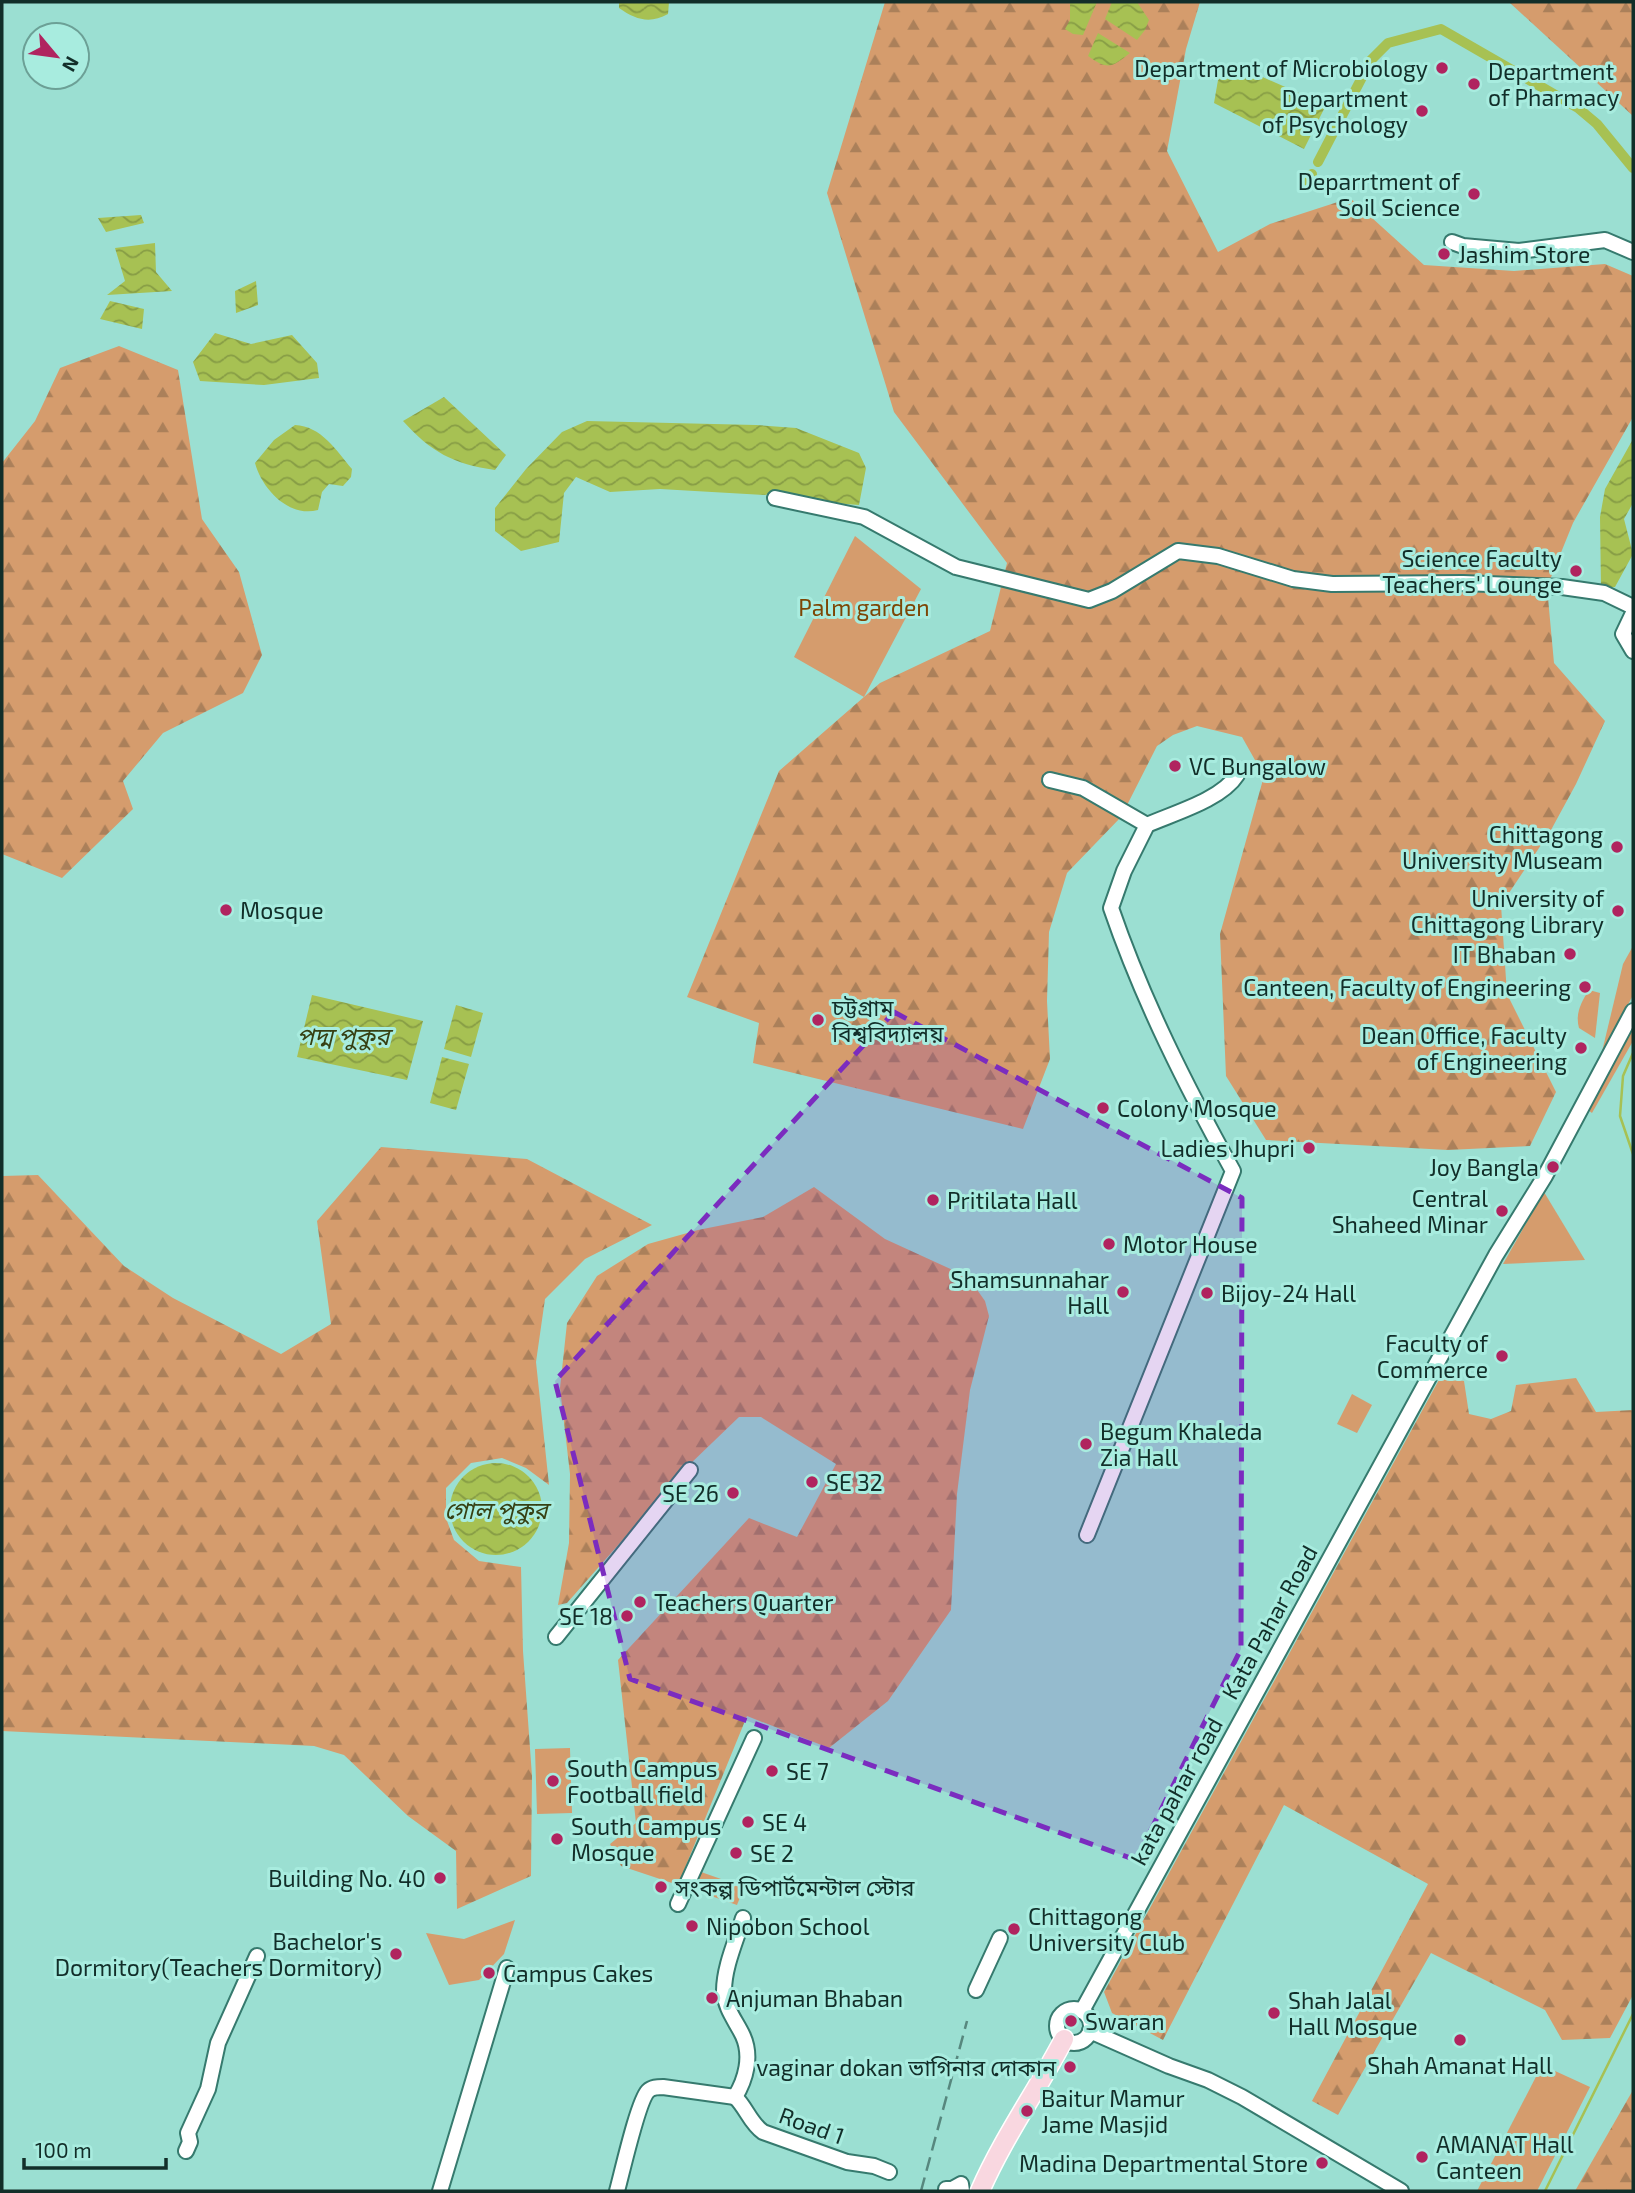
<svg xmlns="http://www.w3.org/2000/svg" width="1635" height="2193" font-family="'Exo 2','Noto Sans Bengali',sans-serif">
<defs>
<pattern id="forest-firs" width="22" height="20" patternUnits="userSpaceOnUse" patternTransform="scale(1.75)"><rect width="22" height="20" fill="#d59c6d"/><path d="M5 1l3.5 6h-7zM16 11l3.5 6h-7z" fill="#ab805a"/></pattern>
<pattern id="water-waves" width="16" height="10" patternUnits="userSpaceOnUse" patternTransform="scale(1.75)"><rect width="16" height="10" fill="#a7c153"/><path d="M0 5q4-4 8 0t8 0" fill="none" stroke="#879d45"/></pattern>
</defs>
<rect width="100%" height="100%" fill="#9bdfd2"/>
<g fill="#d59c6d">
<polygon points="855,536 921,589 864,697 794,657"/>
<polygon points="1633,946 1633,995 1600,1060 1623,964"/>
<path d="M1589 990 1600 993 1595 1038 1579 1028C1575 1014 1581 1002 1589 990Z"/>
<polygon points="1633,1018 1633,1041 1592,1113 1584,1107"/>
<polygon points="1544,1192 1585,1260 1503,1264"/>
<polygon points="1352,1394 1372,1405 1357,1433 1337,1424"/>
<polygon points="570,1748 572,1813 537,1814 535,1749"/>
<polygon points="701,1872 744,1887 737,1905 694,1890"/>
<polygon points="515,1920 504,1954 479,1980 449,1985 426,1933 464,1939"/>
<polygon points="1542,2065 1590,2087 1537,2191 1477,2191"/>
</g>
<g fill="url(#forest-firs)">
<polygon points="885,2 1200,2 1186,49 1167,151 1218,252 1270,224 1350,198 1424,265 1514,271 1605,264 1633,276 1633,417 1573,523 1547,587 1554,663 1605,721 1576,784 1551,830 1501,905 1507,994 1556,1092 1530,1146 1448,1150 1266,1140 1226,1076 1220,934 1264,776 1242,737 1197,726 1173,735 1157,746 1121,817 1067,873 1049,932 1047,1001 1050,1059 1023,1129 753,1063 759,1023 687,997 779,771 880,683 990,631 1007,563 894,412 827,193"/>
<polygon points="1509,2 1633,2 1633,116"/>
<polygon points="119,346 178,370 202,519 239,572 262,655 243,693 163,733 123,781 133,809 62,878 2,854 2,463 35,421 60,368"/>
<polygon points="381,1147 527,1159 652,1225 585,1259 545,1299 536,1362 549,1485 526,1468 502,1458 471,1463 446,1488 446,1518 454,1540 479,1561 521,1567 523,1651 532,1776 531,1876 457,1909 456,1851 408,1816 344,1755 314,1746 2,1731 2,1176 38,1175 124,1266 173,1298 281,1354 331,1324 317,1221"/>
<polygon points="814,1187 885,1239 968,1277 985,1301 989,1316 970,1390 957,1494 951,1610 888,1701 829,1748 747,1716 678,1885 621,1866 610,1844 636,1823 618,1660 749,1518 797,1537 836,1464 761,1417 739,1417 687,1467 567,1603 558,1605 569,1543 570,1474 560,1388 567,1323 597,1276 648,1244 698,1230 763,1217"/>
<polygon points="1440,1378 1464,1381 1469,1414 1491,1419 1511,1411 1516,1385 1576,1378 1596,1412 1633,1410 1633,1995 1610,2038 1562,2040 1545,2010 1431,1953 1338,2115 1312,2101 1428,1884 1284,1805 1163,2040 1112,2013 1104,1992"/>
<polygon points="1633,2090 1633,2191 1575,2191"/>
</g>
<g fill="url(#water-waves)">
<path d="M619 2H669L668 14C650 24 636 20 619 8Z"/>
<polygon points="1070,2 1097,2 1083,35 1073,34 1065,29 1070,20"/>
<polygon points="1112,2 1137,2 1149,20 1145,30 1137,40 1105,19"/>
<path d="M1098 33 1130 53C1111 68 1108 70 1088 56Z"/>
<polygon points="1221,63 1240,67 1326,105 1304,149 1214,103"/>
<polygon points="141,215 144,223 106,232 98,218"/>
<polygon points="155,243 156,272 172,291 107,295 125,281 115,248"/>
<polygon points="256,281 258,305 236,313 235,291"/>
<polygon points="110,301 144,309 142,329 100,319"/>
<polygon points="215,333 251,344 292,335 317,363 319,378 264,385 200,381 193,362"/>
<path d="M444 397 506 455 495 470C453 464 431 452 403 421Z"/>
<polygon points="587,421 756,425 796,428 859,453 866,468 859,505 833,503 782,491 765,495 660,489 610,492 576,477 564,493 559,542 521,551 495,531 495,508 526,469 562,432"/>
<path d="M295 425C321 426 336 450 352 469L351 477 343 486 329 484 322 492 318 510C289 518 262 489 255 463L274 440Z"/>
<polygon points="1633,439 1633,503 1624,519 1633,554 1615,587 1601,588 1600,517 1605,489"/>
<polygon points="312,995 423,1021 407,1080 297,1057"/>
<polygon points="456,1005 483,1013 471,1057 444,1049"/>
<polygon points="442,1057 469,1064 456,1110 430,1103"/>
<circle cx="496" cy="1509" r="46"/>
</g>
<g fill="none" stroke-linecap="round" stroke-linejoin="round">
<g stroke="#a7c153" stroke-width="2.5">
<polyline points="1633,1053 1623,1076 1620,1116 1633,1154"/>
<polyline points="1545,2191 1633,2014"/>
</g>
<g stroke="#a7c153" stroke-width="10">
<polyline points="1318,162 1371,60 1388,43 1441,29 1578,108 1597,124 1633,168"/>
<polyline points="1306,187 1312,174"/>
</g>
<defs>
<g id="minor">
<polyline points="1452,242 1463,246 1519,251 1605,240 1633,252"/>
<polyline points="775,498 864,517 956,567 1089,600 1112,591 1178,551 1218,556 1293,579 1332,584 1463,583 1562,587 1604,593 1633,607"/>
<polyline points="1633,613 1623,634 1633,651"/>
<polyline points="1050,780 1083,788 1147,825"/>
<path d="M1087 1535 1233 1171C1186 1086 1143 1001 1111 908L1124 871 1147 825C1174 813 1221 800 1237 775"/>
<polyline points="556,1637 690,1470"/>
<polyline points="678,1904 754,1738"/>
<polyline points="976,1990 1000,1938"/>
<circle cx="1074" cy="2026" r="17"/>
<polyline points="1082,2011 1496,1255 1545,1176 1633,1011"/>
<polyline points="1090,2031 1169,2066 1208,2080 1242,2097 1401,2191"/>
<path d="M735 2097C746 2079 752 2056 743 2036 736 2021 725 2009 724 1991 724 1967 736 1941 743 1918"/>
<path d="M735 2097C746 2107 750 2123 763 2132L847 2162 874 2166 889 2172"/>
<polyline points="186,2151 190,2142 188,2133 208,2089 218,2043 257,1956"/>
<polyline points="946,2189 952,2189 961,2184 962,2191"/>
<polyline points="440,2191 507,1968"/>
<path d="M617 2191C622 2173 638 2101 648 2091 652 2087 657 2087 663 2087L735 2097"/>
</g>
<path id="major" d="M980 2191C1003 2138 1037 2091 1064 2039"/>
</defs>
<use href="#minor" stroke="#367a6e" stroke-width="18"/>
<use href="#major" stroke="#fff" stroke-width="21"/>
<use href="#minor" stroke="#fff" stroke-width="14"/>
<use href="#major" stroke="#f9d7e0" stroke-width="18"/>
<polyline stroke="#57877e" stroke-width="2.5" stroke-dasharray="14 7" stroke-linecap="butt" points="921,2191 967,2021"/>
</g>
<path fill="#7b2cbf" fill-opacity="0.2" stroke="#7b2cbf" stroke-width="5" stroke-dasharray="14 9" stroke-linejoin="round" d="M894 1012 1242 1198 1241 1649 1136 1860 630 1679 555 1381Z"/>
<g fill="#b0245f" stroke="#a8ecdf" stroke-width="2.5">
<circle cx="1442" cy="68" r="7"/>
<circle cx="1474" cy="84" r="7"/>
<circle cx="1422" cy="111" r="7"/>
<circle cx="1474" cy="194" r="7"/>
<circle cx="1444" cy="254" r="7"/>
<circle cx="1576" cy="571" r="7"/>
<circle cx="1175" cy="766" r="7"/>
<circle cx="1617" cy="847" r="7"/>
<circle cx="226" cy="910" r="7"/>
<circle cx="1618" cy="911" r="7"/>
<circle cx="1570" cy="954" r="7"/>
<circle cx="1585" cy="987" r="7"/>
<circle cx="818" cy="1020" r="7"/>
<circle cx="1581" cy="1048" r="7"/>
<circle cx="1103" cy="1108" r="7"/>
<circle cx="1309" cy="1148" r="7"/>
<circle cx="1553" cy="1167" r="7"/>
<circle cx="933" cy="1200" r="7"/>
<circle cx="1502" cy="1211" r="7"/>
<circle cx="1109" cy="1244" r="7"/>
<circle cx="1123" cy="1292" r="7"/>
<circle cx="1207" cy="1293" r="7"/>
<circle cx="1502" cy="1356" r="7"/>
<circle cx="1086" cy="1444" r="7"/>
<circle cx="812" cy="1482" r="7"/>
<circle cx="733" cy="1493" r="7"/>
<circle cx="640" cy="1602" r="7"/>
<circle cx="627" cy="1616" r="7"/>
<circle cx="772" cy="1771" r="7"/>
<circle cx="553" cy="1781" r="7"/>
<circle cx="748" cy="1822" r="7"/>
<circle cx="557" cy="1839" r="7"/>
<circle cx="736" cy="1853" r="7"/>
<circle cx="440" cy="1878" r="7"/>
<circle cx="661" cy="1887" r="7"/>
<circle cx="692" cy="1926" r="7"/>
<circle cx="1014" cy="1929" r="7"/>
<circle cx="396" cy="1954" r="7"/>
<circle cx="489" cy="1973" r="7"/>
<circle cx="712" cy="1998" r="7"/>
<circle cx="1274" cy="2013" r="7"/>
<circle cx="1071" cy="2021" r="7"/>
<circle cx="1460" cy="2040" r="7"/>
<circle cx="1070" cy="2067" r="7"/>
<circle cx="1027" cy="2111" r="7"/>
<circle cx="1422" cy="2157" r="7"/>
<circle cx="1322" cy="2163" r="7"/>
</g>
<g text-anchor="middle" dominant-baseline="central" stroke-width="6" stroke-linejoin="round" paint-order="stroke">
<g font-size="23" fill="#122e29" stroke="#a8ecdf" text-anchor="start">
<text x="1428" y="68" text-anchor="end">Department of Microbiology</text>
<text x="1488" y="71">Department<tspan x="1488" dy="26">of Pharmacy</tspan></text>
<text x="1408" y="98" text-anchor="end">Department<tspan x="1408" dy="26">of Psychology</tspan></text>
<text x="1460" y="181" text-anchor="end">Deparrtment of<tspan x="1460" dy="26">Soil Science</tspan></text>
<text x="1458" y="254">Jashim Store</text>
<text x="1562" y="558" text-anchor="end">Science Faculty<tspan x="1562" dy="26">Teachers' Lounge</tspan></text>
<text x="1189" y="766">VC Bungalow</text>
<text x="1603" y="834" text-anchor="end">Chittagong<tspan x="1603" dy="26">University Museam</tspan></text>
<text x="1604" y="898" text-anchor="end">University of<tspan x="1604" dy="26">Chittagong Library</tspan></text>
<text x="240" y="910">Mosque</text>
<text x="1556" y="954" text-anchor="end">IT Bhaban</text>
<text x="1571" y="987" text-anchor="end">Canteen, Faculty of Engineering</text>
<text x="832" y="1007">চট্টগ্রাম<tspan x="832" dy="26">বিশ্ববিদ্যালয়</tspan></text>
<text x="1567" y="1035" text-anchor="end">Dean Office, Faculty<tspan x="1567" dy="26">of Engineering</tspan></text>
<text x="1117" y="1108">Colony Mosque</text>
<text x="1295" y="1148" text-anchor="end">Ladies Jhupri</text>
<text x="1539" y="1167" text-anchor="end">Joy Bangla</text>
<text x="1488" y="1198" text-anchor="end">Central<tspan x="1488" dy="26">Shaheed Minar</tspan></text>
<text x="947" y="1200">Pritilata Hall</text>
<text x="1123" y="1244">Motor House</text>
<text x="1109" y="1279" text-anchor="end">Shamsunnahar<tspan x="1109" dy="26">Hall</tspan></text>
<text x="1221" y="1293">Bijoy-24 Hall</text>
<text x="1488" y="1343" text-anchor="end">Faculty of<tspan x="1488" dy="26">Commerce</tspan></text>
<text x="1100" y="1431">Begum Khaleda<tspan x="1100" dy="26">Zia Hall</tspan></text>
<text x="826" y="1482">SE 32</text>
<text x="719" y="1493" text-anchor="end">SE 26</text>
<text x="654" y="1602">Teachers Quarter</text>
<text x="613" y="1616" text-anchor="end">SE 18</text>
<text x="567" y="1768">South Campus<tspan x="567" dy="26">Football field</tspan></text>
<text x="786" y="1771">SE 7</text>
<text x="762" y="1822">SE 4</text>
<text x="571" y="1826">South Campus<tspan x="571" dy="26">Mosque</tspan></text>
<text x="750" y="1853">SE 2</text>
<text x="426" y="1878" text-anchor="end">Building No. 40</text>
<text x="675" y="1887">সংকল্প ডিপার্টমেন্টাল স্টোর</text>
<text x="1028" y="1916">Chittagong<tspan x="1028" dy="26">University Club</tspan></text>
<text x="706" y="1926">Nipobon School</text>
<text x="382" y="1941" text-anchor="end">Bachelor's<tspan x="382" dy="26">Dormitory(Teachers Dormitory)</tspan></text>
<text x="503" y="1973">Campus Cakes</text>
<text x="726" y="1998">Anjuman Bhaban</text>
<text x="1288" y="2000">Shah Jalal<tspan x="1288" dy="26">Hall Mosque</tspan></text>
<text x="1085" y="2021">Swaran</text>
<text x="1460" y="2065" text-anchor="middle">Shah Amanat Hall</text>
<text x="1056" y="2067" text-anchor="end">vaginar dokan ভাগিনার দোকান</text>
<text x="1041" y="2098">Baitur Mamur<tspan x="1041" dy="26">Jame Masjid</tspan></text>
<text x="1436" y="2144">AMANAT Hall<tspan x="1436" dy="26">Canteen</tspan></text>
<text x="1308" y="2163" text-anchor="end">Madina Departmental Store</text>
</g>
<g font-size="23" fill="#7d4605" stroke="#a8ecdf">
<text x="864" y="607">Palm garden</text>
</g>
<g font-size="23" fill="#122e29" stroke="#a8ecdf">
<text transform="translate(1269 1622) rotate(-61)">Kata Pahar Road</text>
<text transform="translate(1176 1791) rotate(-61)">kata pahar road</text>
<text transform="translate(812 2125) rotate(20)">Road 1</text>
</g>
<g font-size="24" font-style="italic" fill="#364013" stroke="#a8ecdf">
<text x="343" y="1035">পদ্ম পুকুর</text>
<text x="496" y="1509">গোল পুকুর</text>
</g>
</g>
<rect width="1635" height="2193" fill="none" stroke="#122e29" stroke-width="7"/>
<g transform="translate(56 56) rotate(119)"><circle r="33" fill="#a8ecdf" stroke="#6ca096" stroke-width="2"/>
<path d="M0-5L12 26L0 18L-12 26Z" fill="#b0245f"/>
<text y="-10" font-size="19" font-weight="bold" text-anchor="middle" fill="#122e29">N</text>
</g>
<path d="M24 2158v10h142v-10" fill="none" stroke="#122e29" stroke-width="3.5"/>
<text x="35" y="2158" font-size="21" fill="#122e29" stroke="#a8ecdf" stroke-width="5" paint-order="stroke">100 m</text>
</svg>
